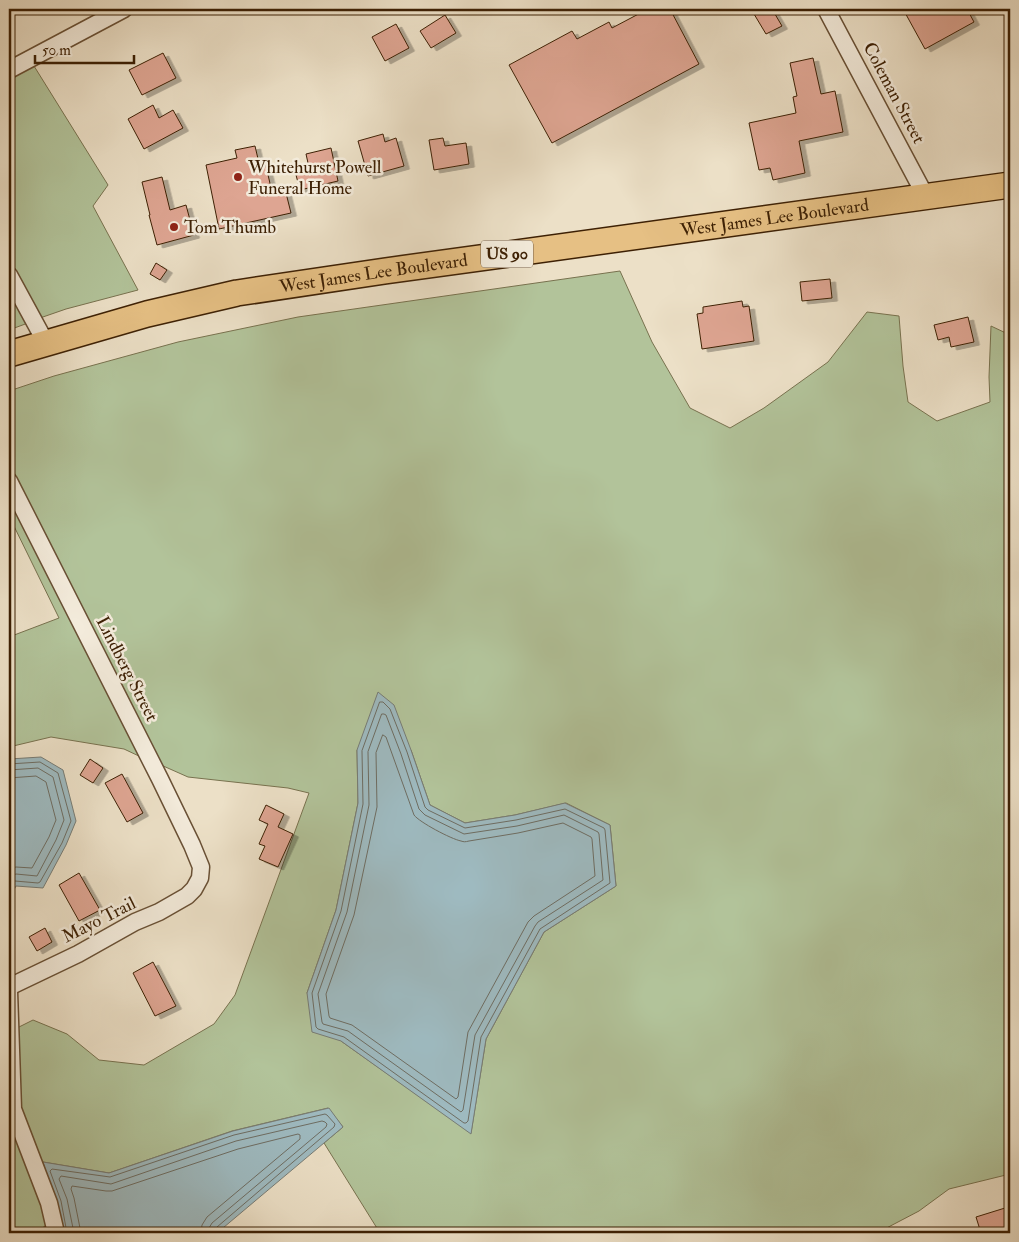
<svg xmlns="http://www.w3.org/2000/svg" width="1019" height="1242" font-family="'IM FELL Double Pica',serif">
<defs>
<filter id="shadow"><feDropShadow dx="5.5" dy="3" stdDeviation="0" flood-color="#0004"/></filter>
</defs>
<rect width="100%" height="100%" fill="#ece0c7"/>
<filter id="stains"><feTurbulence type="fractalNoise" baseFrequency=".004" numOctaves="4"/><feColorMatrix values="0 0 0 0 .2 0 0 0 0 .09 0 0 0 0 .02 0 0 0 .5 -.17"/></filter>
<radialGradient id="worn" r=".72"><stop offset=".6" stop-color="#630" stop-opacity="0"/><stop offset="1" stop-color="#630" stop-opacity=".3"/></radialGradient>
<g fill="#b2c39a" stroke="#78724f" fill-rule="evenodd">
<polygon points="34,66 108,185 93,206 138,290 66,309 40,318 9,262 9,79"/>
<path d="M620 271 652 342 690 408 730 428 764 408 828 362 867 312 899 316 903 366 908 402 937 421 990 402 989 377 991 326 1010 335V1174L949 1189 919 1211 877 1233H380L324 1143 343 1127 328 1108 232 1131 109 1173 43 1162 47 1178 20 1109 17 1028 33 1020 67 1034 99 1060 144 1065 214 1024 235 995 309 793 288 788 188 777 161 765 9 466V391L54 376 178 342 298 317ZM357 750H411L430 805 465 823 515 815 566 803 610 825 616 886 544 932 486 1039 471 1133 341 1041 307 993 336 910 358 803Z"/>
<polygon points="9,289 28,323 9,330"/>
<polygon points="9,496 141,757 124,749 51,737 9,747 9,637 59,618 9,516"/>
<polygon points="9,1116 43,1205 47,1225 33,1233 9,1233"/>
</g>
<g fill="#9ebac0" stroke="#777c75">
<polygon points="378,692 394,705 411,750 430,805 465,823 515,815 565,803 610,825 616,886 544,932 486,1039 471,1134 341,1041 312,1032 307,993 336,910 358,803 357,750"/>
<polygon points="41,757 63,770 76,821 66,845 43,888 16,886 9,899 9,759"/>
<polygon points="329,1108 343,1127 217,1233 63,1233 43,1162 109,1173 233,1131"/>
</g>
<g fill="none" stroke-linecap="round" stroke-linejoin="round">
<g stroke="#6e6d62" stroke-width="1">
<polygon points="380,702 383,702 390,709 407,752 425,807 428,810 465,828 516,820 565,809 604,828 605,830 610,883 540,929 481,1037 468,1121 466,1123 464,1123 344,1037 318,1029 316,1027 312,993 341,911 363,804 362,751"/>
<polygon points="382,714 384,714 386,715 401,754 419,809 425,815 464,834 517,826 564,815 598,832 599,834 603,880 538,922 535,926 475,1035 463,1110 461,1112 348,1031 323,1024 322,1022 318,994 347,912 369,805 368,752"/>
<path d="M383 735 386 737 414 815C419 822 451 839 461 841 464 842 465 842 469 841L518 833 563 823 591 837 592 839 595 876 534 916 528 922 468 1032 458 1097 456 1099 352 1025 330 1018 329 1016 326 994 354 915 377 807 376 753Z"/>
<polyline points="9,764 40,762 58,773 71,821 62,843 40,882 38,883 15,881 12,883 9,888"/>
<polyline points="9,770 38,768 53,777 64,820 56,840 37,876 16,874 9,877"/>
<polyline points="9,778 36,776 46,782 56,820 49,837 32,868 16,867 9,869"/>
<polyline points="67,1233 61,1201 50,1171 52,1169 110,1177 234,1135 325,1114 327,1115 335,1124 334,1127 217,1227 215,1230 214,1233"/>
<polyline points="74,1233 67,1199 59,1179 61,1176 111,1184 236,1141 322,1121 325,1122 327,1124 326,1127 212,1223 209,1228 208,1233"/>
<polyline points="81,1233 74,1198 71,1189 72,1186 106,1191 112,1191 238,1149 298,1134 300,1135 300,1139 207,1217 202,1225 201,1233"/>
</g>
</g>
<g fill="#dea592" stroke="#3d2004" filter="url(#shadow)">
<polygon points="648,9 670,9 699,64 552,143 509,65 572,31 577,39 609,22 612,28"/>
<polygon points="751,9 772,9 782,26 766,34"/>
<polygon points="903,9 967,9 974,22 925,49"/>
<polygon points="445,15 456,33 431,48 420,31"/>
<polygon points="396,24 409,48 385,61 372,37"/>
<polygon points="163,53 176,78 142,95 129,70"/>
<polygon points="813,58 821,94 835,91 843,132 799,141 805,173 773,180 770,168 759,170 749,123 796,113 793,97 797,96 790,63"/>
<polygon points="153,105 159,118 173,110 183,128 144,149 128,119"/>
<polygon points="383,134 385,142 396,138 404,166 368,176 358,141"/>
<polygon points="443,138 445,146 466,143 469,164 434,170 429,140"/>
<polygon points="255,146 259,163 265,162 272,192 285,189 291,213 219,229 206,165 237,158 235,150"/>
<polygon points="331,148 338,181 300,190 296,175 310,172 306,154"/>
<polygon points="162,177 170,210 186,205 194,235 157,245 149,215 150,215 142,182"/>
<polygon points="156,263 167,270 160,280 150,274"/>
<polygon points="830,279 832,298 802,301 800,282"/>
<polygon points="742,301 743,307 749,306 754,341 702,349 697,314 703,313 703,307"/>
<polygon points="968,317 974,342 951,347 949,337 938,340 934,325"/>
<polygon points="90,759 103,768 93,783 80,775"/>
<polygon points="122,774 143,813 127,822 105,783"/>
<polygon points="266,805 284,814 278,827 293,834 278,867 259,859 265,846 259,844 268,824 259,820"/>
<polygon points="79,873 100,910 79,921 59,885"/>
<polygon points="45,928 52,942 37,951 29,937"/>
<polygon points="153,962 176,1006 155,1016 133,973"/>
<polygon points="1005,1208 1010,1225 1010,1230 1001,1233 981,1233 976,1217"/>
</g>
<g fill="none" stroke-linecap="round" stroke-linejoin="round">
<defs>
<g id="minor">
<polyline points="826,9 926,197"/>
<polyline points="9,70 124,9"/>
<polyline points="9,275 46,343"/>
<polyline points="9,481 160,779 192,845 201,867 200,878 194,889 187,896 159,912 135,922 78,954 9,987"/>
<polyline points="9,991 13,1109 49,1203 56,1233"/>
</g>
<g id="primary">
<path id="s1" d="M9 354 147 314 237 293 385 271 1010 185"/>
</g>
</defs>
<use href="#minor" stroke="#695035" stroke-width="19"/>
<use href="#primary" stroke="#3d2004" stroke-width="28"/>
<use href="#minor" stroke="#f3ebdb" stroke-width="16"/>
<use href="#primary" stroke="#e6c084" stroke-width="25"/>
</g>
<g fill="#8f2418" stroke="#f3ebdb" stroke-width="2">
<circle cx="238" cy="177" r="5"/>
<circle cx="174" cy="227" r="5"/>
</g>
<g text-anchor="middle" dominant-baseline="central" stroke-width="5" stroke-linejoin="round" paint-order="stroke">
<rect fill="#f3ebdb" stroke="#745d44" stroke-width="1" x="481" y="240.5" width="52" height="27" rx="4"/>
<g font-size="16" font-weight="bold" fill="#3d2004">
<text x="507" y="254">US 90</text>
</g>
<g font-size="18" fill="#3d2004" stroke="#f3ebdb">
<text transform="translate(894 93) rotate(62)">Coleman Street</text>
<text stroke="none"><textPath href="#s1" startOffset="779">West James Lee Boulevard</textPath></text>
<text stroke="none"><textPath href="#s1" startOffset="374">West James Lee Boulevard</textPath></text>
<text transform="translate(127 669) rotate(63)">Lindberg Street</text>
<text transform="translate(99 920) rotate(-27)">Mayo Trail</text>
</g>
<g font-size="18" fill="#3d2004" stroke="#f3ebdb" text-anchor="start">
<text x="248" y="167">Whitehurst Powell<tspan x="248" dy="21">Funeral Home</tspan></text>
<text x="184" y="227">Tom Thumb</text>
</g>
</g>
<rect width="1019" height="1242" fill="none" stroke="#ece0c7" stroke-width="30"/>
<rect x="10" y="10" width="999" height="1222" fill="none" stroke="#3d2004" stroke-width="2.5"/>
<rect x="15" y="15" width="989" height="1212" fill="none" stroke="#3d2004"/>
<path d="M35 55v8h99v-8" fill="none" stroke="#3d2004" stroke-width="2.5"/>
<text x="42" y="55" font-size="15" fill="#3d2004" stroke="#f3ebdb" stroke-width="4" paint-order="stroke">50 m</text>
<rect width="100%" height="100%" filter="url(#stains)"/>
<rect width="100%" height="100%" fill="url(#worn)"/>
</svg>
